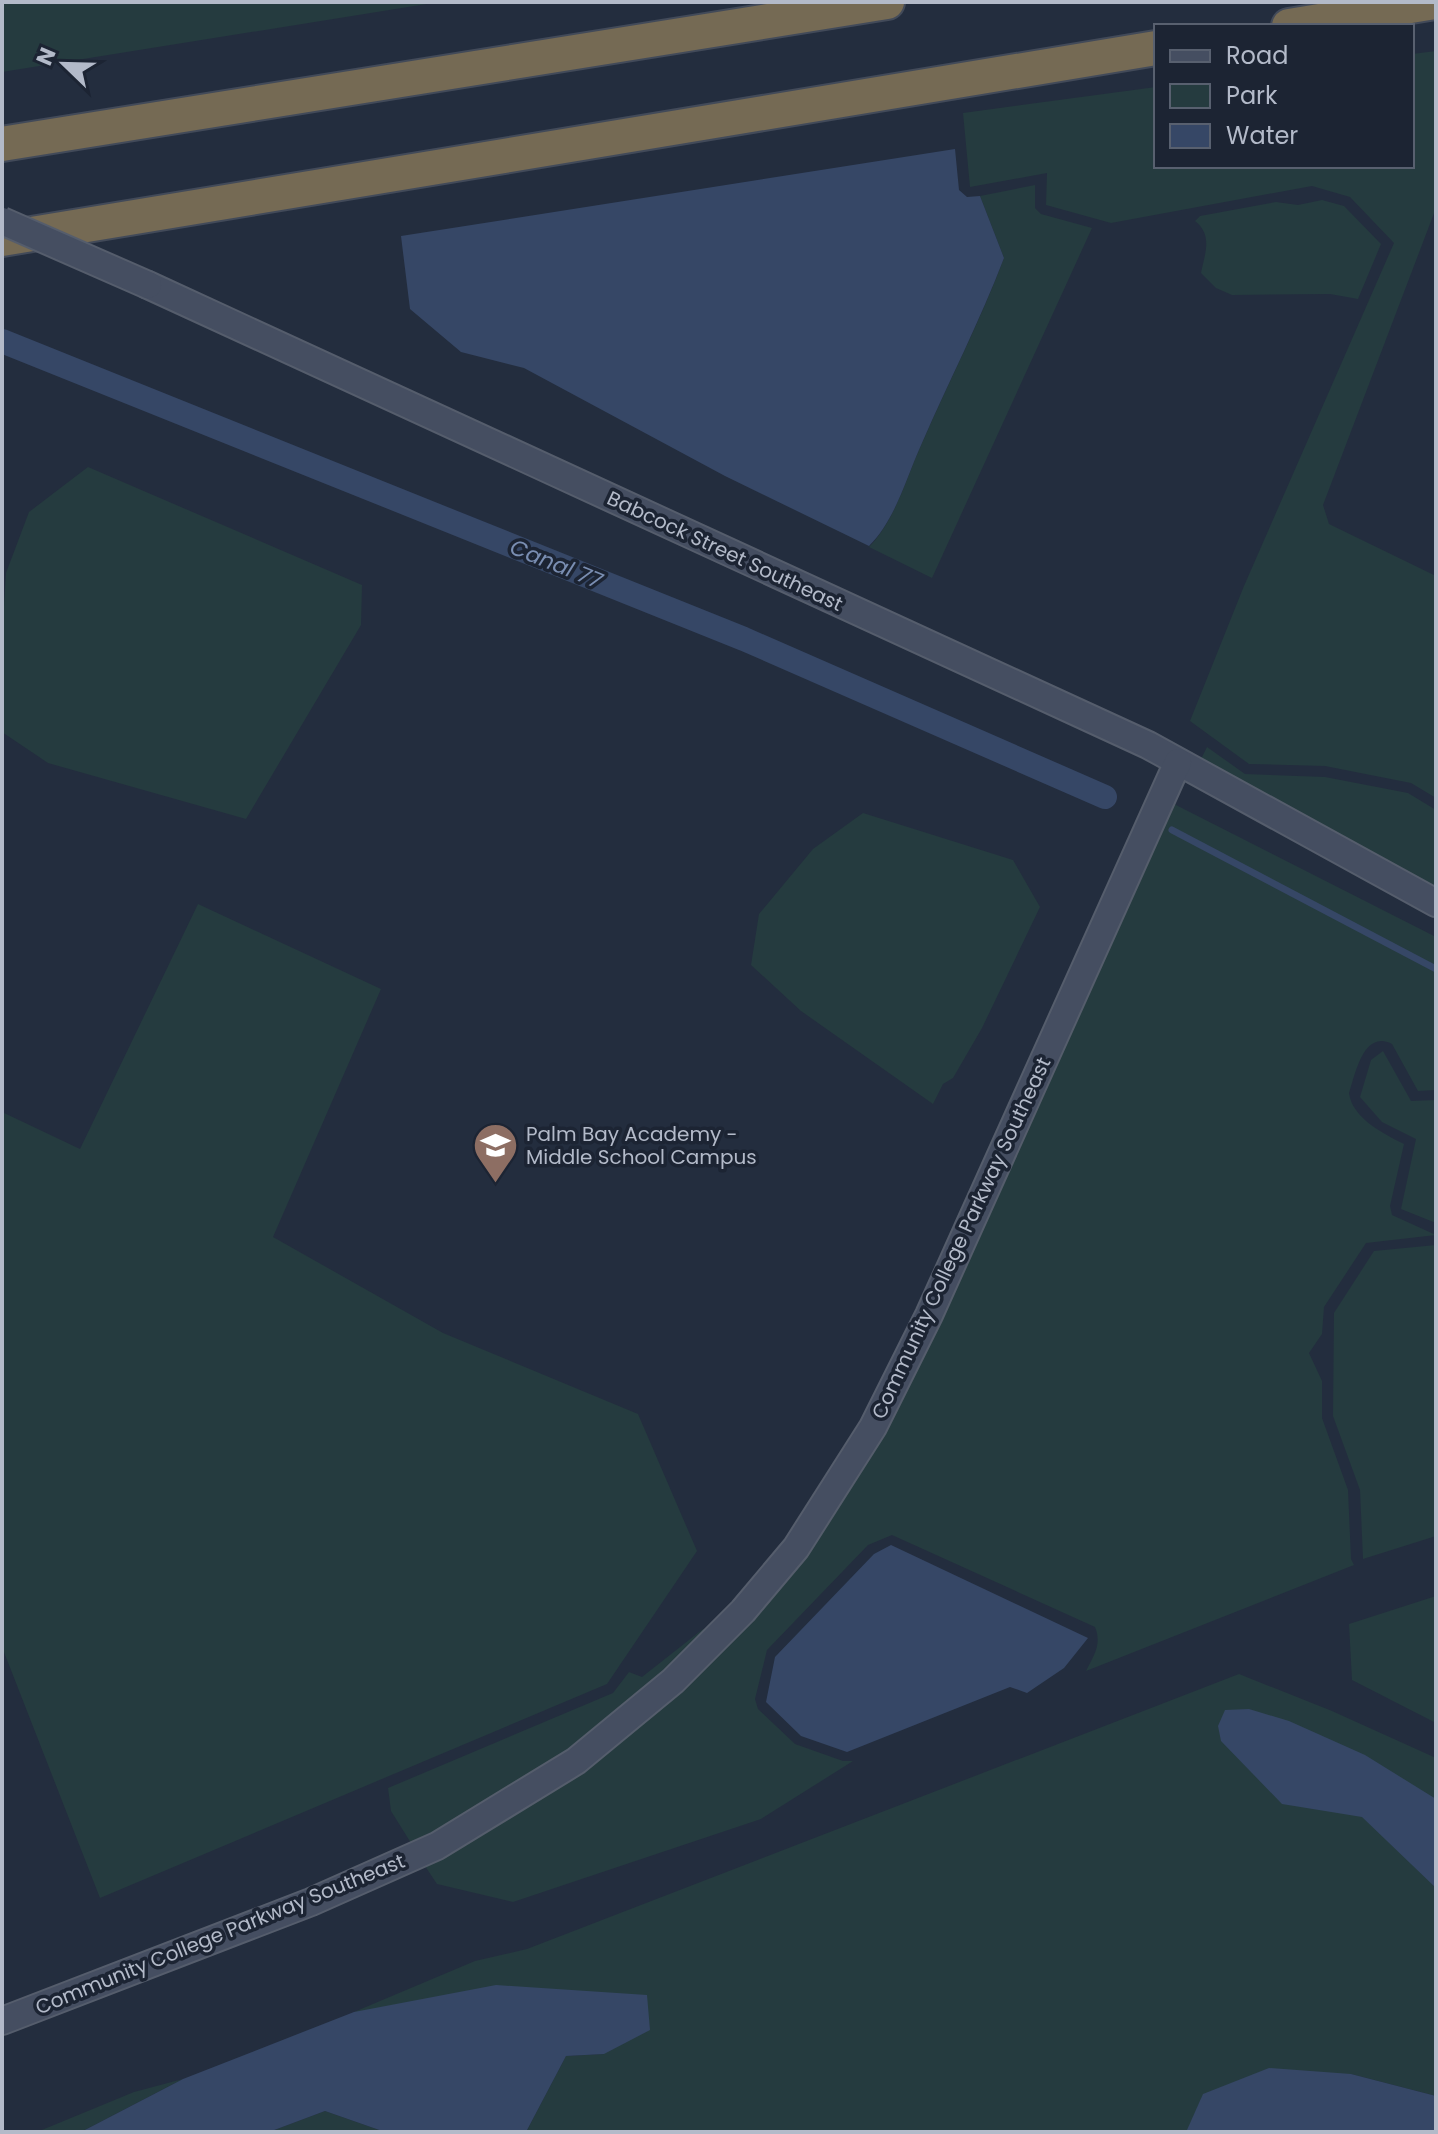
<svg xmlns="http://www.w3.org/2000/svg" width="1438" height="2134" font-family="Poppins,sans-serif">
<rect width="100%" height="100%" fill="#232d3e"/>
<g fill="#253b3f">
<polygon points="2,2 439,2 2,72"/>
<polygon points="1436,51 1436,208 1323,505 1329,524 1436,576 1436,798 1411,783 1325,766 1249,764 1190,721 1244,586 1394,243 1350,197 1312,186 1111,223 1046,205 1047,173 970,187 963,113 1156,87 1156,166 1412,166 1412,54"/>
<path d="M1035 185V208L1041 214 1092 228 932 578 869 547C896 519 906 478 922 443 949 381 980 322 1004 258L980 196Z"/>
<path d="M1322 200 1344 206 1381 244 1358 299 1330 294 1232 295 1216 288 1201 273C1205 253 1213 235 1195 221L1200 216 1276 202 1298 205Z"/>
<polygon points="88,467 362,585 361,625 246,819 48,763 2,732 2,638 6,573 29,512"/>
<polygon points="1207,747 1245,774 1325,777 1408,793 1436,810 1436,890 1200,761"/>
<path d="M1174 804 1436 937V1090L1418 1091 1392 1044C1363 1029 1355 1076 1349 1093 1352 1118 1384 1134 1404 1144L1390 1206 1392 1215 1436 1235 1366 1243 1324 1307 1322 1334 1309 1353 1322 1381V1418L1348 1490 1351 1559 1354 1565 1086 1671C1094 1655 1102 1644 1095 1627L892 1535 868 1545 767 1650 755 1699 758 1709 795 1744 843 1761H853L761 1819 513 1902 437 1884 425 1866 446 1856 585 1771 682 1690 754 1619 807 1556 885 1432 941 1320Z"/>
<polygon points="863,813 1013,860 1040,907 982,1028 953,1078 943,1084 933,1104 801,1011 751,965 759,914 813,849"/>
<polygon points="198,904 381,989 273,1237 443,1333 638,1414 697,1551 607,1684 100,1898 2,1647 2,1112 80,1149"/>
<polygon points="1383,1051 1411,1101 1436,1100 1436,1223 1401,1209 1416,1139 1382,1122 1360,1097 1371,1060"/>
<polygon points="1436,1245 1436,1536 1363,1559 1360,1490 1333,1416 1334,1313 1374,1251"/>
<polygon points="1436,1596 1436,1723 1352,1680 1349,1624"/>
<polygon points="703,1629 705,1630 663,1672 567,1751 430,1835 411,1843 391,1811 388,1788 613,1693 629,1672 642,1677"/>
<polygon points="1239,1674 1332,1711 1436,1758 1436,2096 1351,2074 1188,2130 1192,2132 526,2132 566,2056 604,2054 354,2012 475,1961 527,1949"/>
<polygon points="183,2079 81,2132 37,2132 134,2092"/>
<polygon points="325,2111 385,2132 269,2132"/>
</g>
<g fill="#364766">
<path d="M955 149 959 190 967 197 980 196 1004 258C980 321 949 381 922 443 906 478 896 519 869 546L725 476 524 368 461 352 410 309 401 236Z"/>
<polygon points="891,1545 1088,1638 1064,1668 1027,1693 1010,1687 847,1752 801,1736 766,1702 775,1657 874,1554"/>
<polygon points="1249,1709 1289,1721 1365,1755 1436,1799 1436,1888 1362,1817 1282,1804 1221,1741 1218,1726 1225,1710"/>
<polygon points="496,1985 647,1995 650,2030 604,2054 566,2056 526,2132 385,2132 325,2111 269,2132 81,2132 183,2079 354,2012"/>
<polygon points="1269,2068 1351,2074 1436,2096 1436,2132 1187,2130 1203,2094"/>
</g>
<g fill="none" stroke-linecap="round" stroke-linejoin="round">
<polyline stroke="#364766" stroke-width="7" points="1172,830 1436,969"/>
<polyline stroke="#364766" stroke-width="24" points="2,341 744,639 1105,797"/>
<defs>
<g id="secondary">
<polyline points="148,285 1148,745 1436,903"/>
<polyline points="2,2021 311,1902 437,1846 576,1761 673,1681 743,1611 796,1548 873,1427 929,1315 1178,762"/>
</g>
<g id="highway">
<polyline points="1289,26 1435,2"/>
<polyline points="2,144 887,2"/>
<polyline points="2,239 1156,48"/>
</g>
</defs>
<use href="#secondary" stroke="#555d6c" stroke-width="30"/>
<use href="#highway" stroke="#424a59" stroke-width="38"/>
<use href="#secondary" stroke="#454e61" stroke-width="26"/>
<use href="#highway" stroke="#756a54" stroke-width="34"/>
<defs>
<polyline id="secondary-bridge" points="2,221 148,285"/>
</defs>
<use href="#secondary-bridge" stroke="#555d6c" stroke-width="30" stroke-linecap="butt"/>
<use href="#secondary-bridge" stroke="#454e61" stroke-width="26"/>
</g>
<defs>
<symbol id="school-pin" viewBox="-11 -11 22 30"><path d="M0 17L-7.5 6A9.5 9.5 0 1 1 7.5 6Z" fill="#8d6e63" stroke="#1c2433"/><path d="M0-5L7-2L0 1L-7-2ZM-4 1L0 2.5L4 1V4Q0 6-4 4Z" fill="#fff"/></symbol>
</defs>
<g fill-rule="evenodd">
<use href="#school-pin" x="470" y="1120" width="51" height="69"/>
</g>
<g text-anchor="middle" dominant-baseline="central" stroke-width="7" stroke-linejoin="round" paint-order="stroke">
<g font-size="20" fill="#b3bac9" stroke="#1c2433">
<text transform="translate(725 551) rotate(25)">Babcock Street Southeast</text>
<text transform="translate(961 1238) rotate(-65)">Community College Parkway Southeast</text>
<text transform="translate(220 1934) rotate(-22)">Community College Parkway Southeast</text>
</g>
<g font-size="20" fill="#b3bac9" stroke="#1c2433" text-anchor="start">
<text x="526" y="1134">Palm Bay Academy -<tspan x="526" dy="23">Middle School Campus</tspan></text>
</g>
<g font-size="22" font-style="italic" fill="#7a8eb2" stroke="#1c2433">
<text transform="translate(556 564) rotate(22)">Canal 77</text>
</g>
</g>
<rect width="1438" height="2134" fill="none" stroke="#b3bac9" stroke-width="8"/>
<rect x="1154" y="24" width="260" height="144" fill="#1c2433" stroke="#58606f" stroke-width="2"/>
<rect x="1170" y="50" width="40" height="12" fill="#454e61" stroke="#58606f" stroke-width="2"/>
<text x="1226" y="64" font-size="24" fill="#b3bac9">Road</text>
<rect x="1170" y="84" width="40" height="24" fill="#253b3f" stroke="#58606f" stroke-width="2"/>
<text x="1226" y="104" font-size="24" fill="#b3bac9">Park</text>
<rect x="1170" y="124" width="40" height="24" fill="#364766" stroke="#58606f" stroke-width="2"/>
<text x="1226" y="144" font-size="24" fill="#b3bac9">Water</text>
<g transform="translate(64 64) rotate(293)" stroke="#1c2433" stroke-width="6" paint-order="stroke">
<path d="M0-6L14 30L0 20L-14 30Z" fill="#b3bac9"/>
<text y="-12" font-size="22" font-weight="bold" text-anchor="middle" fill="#b3bac9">N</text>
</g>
</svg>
